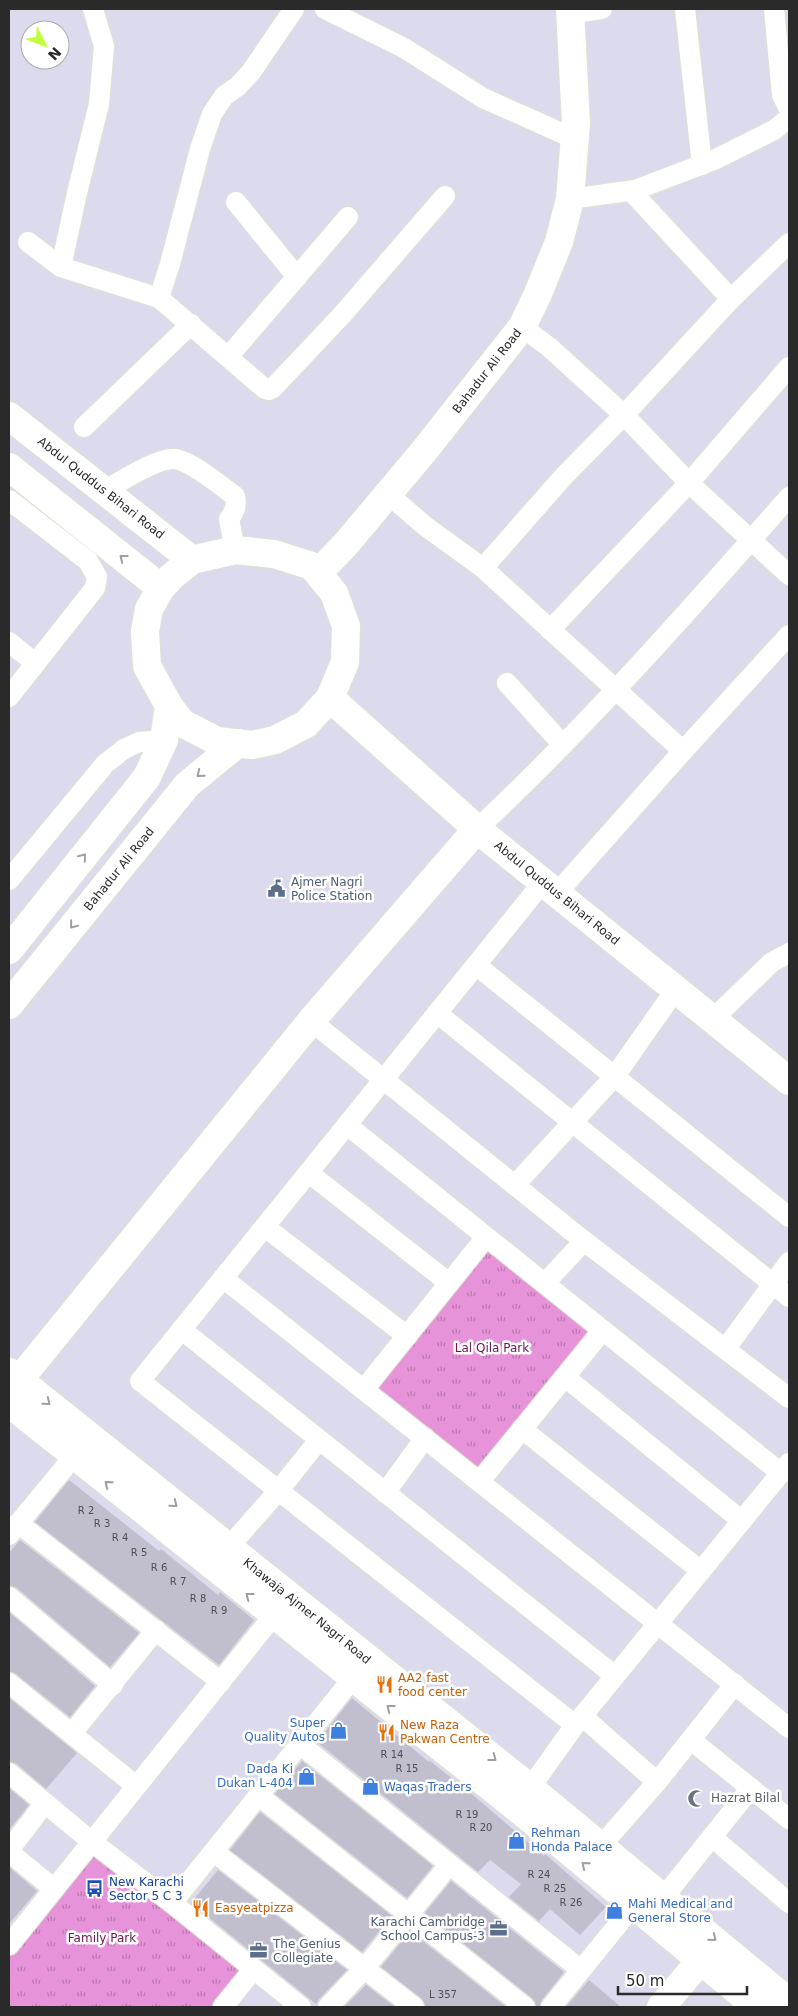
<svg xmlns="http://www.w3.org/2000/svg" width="798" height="2016" font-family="'DejaVu Sans',sans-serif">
<defs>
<pattern id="park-tufts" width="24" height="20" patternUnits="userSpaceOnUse" patternTransform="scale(1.25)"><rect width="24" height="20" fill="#e793d9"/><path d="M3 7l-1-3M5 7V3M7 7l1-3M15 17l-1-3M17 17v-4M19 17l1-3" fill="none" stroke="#bb78b0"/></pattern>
</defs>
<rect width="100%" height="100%" fill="#dcdaed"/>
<g fill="url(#park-tufts)">
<polygon points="486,1237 603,1330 480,1481 364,1389"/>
<polygon points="92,1842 253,1970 223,2007 9,2007 9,1945"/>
</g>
<g fill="#c1bfce">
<polygon points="69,1480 159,1551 161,1549 218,1595 220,1592 254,1620 219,1665 35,1522"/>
<polygon points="20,1540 139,1633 110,1667 17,1588 9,1585 9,1553"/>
<polygon points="9,1612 95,1686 70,1717 16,1674 9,1671"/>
<polygon points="9,1698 77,1753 46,1789 17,1764 9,1761"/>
<polygon points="352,1698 429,1762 430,1761 473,1795 544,1856 545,1854 606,1907 580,1935 550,1909 539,1921 509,1897 521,1884 490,1860 478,1872 317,1742"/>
<polygon points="302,1761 433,1866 407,1898 275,1794"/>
<polygon points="9,1788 29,1805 9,1830"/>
<polygon points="260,1812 392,1916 362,1952 230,1850"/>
<polygon points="9,1867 37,1891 9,1924"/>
<polygon points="218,1870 347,1970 319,1999 316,2004 191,1903"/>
<polygon points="451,1881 564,1972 542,2000 539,2007 537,2007 532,1998 425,1913"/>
<polygon points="410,1931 506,2007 426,2007 421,1998 381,1967"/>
<polygon points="589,1980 621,2007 566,2007"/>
<polygon points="366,1985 395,2007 344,2007"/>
</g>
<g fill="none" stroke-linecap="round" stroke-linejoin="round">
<defs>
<g id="street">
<polyline points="325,9 404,48 483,98 575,139"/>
<polyline points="685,9 702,165"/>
<polyline points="774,9 782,95 789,109"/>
<polyline points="571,14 602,9"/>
<polyline points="631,191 731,299"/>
<polyline points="570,199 635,190 714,160 774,130 789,118"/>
<polyline points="236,202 297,277"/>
<polyline points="28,242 61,267 159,298 265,389 269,390 273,388 342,315 445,196"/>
<polyline points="61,267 77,193 99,104 104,46 93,9"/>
<polyline points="159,298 170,264 200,149 212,114 224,96 238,86 251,72 294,9"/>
<polyline points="522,327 549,347 624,415 689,483 789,575"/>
<polyline points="228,357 348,217"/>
<polyline points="84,427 191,324"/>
<path d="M104 491C120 482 157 457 175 459 191 461 221 486 235 496 237 506 235 511 229 519L235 550"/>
<polyline points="388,494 425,526 483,568 683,751"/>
<polyline points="9,500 88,561 97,577 95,588 9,697"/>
<polyline points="483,568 564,476 624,415 731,299 789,243"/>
<polyline points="550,630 689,483 789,367"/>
<polyline points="9,642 35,663"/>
<polyline points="507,683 563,745"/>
<path d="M477 829C588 725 689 611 789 497"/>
<polyline points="9,880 105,764 124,749 139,742 164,740"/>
<polyline points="543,882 140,1381 575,1725"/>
<polyline points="557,893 683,751 789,635"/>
<polyline points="476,965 789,1217"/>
<polyline points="437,1013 789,1297"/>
<polyline points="713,1019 772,962 789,953"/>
<polyline points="311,1021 584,1241 789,1398"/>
<polyline points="347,1125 781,1473"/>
<polyline points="309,1173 449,1283"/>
<polyline points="515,1185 615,1076 676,989"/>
<polyline points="265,1227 407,1336"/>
<polyline points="223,1278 789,1728"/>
<polyline points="545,1283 584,1241"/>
<polyline points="182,1330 615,1676"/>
<polyline points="726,1348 789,1262"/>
<polyline points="565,1377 742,1521"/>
<polyline points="364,1389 486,1237"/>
<polyline points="522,1429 701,1571"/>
<polyline points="480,1481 603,1330"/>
<polyline points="385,1493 425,1438"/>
<polyline points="18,1523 221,1682"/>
<polyline points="9,1535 74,1456"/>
<polyline points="228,1548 279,1490 319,1440"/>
<polyline points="9,1597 113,1685"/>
<polyline points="9,1683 136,1786"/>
<polyline points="582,1716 657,1782 735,1684"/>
<polyline points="72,1733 156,1630"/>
<polyline points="691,1740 789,1819"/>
<polyline points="301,1745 581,1970"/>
<polyline points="9,1773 92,1842 172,1903 301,2007"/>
<polyline points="530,1788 575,1725 789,1463"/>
<polyline points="259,1796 525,2007"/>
<polyline points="712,1837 789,1903"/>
<polyline points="600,1847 657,1782"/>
<polyline points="9,1850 45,1803"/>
<polyline points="9,1852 54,1889"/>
<polyline points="214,1852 414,2007"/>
<polyline points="663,1898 751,1788"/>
<polyline points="172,1903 353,1678"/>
<polyline points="9,1945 274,1615"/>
<polyline points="223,2007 253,1970"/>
<polyline points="328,2007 364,1969 449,1865"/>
<polyline points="551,2007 634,1905"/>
</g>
<g id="secondary">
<polyline points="9,416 192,560"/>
<polyline points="9,467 161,588"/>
<polygon points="235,550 274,554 312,566 334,593 346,626 345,662 330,698 306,724 275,740 252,745 217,741 182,723 169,706 147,666 145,631 149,609 161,588 171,577 192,560"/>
<polyline points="318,573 345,545 424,451 522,327 537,296 559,242 570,199 576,123 570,9"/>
<polyline points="330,698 477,829 789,1081"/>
<polyline points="9,950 147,777 164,740 169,706"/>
<polyline points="9,1005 187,785 238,743"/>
<polyline points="9,1372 530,1788 789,2002"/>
<polyline points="19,1380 311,1021 477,829"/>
<polyline points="9,1403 512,1804 757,2007"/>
<polyline points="661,2007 701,1960"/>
</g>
</defs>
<use href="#street" stroke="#dde3d0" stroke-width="22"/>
<use href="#secondary" stroke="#dde3d0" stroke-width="30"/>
<use href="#street" stroke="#fff" stroke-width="20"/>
<use href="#secondary" stroke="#fff" stroke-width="28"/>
</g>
<defs><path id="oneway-chevron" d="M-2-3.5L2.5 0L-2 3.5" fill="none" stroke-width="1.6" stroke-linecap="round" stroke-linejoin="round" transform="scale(1.25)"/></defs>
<g stroke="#9f9f9f">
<use href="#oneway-chevron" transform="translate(123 558) rotate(-142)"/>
<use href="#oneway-chevron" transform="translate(200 774) rotate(141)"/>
<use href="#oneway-chevron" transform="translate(83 857) rotate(-51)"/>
<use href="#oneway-chevron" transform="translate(73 925) rotate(129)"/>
<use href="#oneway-chevron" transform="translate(47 1402) rotate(39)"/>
<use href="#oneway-chevron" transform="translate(108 1484) rotate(-141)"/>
<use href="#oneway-chevron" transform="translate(174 1504) rotate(39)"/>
<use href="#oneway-chevron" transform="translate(249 1596) rotate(-142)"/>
<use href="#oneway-chevron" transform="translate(390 1708) rotate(-142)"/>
<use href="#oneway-chevron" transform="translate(493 1758) rotate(38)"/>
<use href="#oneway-chevron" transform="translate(585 1865) rotate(-140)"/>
<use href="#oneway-chevron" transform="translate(713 1938) rotate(39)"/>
</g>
<defs>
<symbol id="civic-bare" viewBox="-9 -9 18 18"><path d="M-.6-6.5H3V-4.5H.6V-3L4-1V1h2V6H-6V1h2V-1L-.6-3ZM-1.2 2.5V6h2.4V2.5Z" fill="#5c6f8a" stroke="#fff" stroke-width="2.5" paint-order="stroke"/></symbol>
<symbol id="restaurant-bare" viewBox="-9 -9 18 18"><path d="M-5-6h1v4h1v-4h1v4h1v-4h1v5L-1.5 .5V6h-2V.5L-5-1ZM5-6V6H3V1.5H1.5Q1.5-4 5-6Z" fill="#e8710a" stroke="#fff" stroke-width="2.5" paint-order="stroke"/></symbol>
<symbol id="shop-bare" viewBox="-9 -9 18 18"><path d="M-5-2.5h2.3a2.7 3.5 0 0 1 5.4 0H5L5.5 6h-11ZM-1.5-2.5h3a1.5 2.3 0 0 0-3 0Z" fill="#3f7fe0" stroke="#fff" stroke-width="2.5" paint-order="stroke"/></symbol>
<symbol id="mosque-bare" viewBox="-9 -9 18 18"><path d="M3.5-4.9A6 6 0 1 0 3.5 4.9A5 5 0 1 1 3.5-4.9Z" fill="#6b7280" stroke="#fff" stroke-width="2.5" paint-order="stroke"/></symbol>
<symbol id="bus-bare" viewBox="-9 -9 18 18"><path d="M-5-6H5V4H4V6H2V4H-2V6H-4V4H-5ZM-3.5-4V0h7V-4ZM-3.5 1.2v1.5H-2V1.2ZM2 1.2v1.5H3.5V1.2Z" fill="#1a4fb4" stroke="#fff" stroke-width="2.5" paint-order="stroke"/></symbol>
<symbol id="office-bare" viewBox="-9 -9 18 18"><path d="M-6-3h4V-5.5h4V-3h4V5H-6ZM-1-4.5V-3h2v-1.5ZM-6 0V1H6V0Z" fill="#5c6f8a" stroke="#fff" stroke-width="2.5" paint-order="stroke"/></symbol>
</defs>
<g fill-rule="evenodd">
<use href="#civic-bare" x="264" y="876" width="25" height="25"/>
<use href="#restaurant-bare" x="372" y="1672" width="25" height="25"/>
<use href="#shop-bare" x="326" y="1718" width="25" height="25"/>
<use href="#restaurant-bare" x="374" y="1720" width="25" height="25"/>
<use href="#shop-bare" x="294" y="1764" width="25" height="25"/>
<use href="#shop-bare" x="358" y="1774" width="25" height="25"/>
<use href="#mosque-bare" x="684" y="1786" width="25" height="25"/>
<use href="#shop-bare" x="504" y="1828" width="25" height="25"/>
<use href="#bus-bare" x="82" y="1876" width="25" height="25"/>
<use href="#restaurant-bare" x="188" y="1896" width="25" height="25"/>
<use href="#shop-bare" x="602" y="1898" width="25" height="25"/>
<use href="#office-bare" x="486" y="1916" width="25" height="25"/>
<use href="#office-bare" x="246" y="1938" width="25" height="25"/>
</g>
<g text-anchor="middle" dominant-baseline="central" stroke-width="5" stroke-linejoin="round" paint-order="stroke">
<g font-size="10" fill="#504f53">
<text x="86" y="1510">R 2</text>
<text x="102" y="1523">R 3</text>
<text x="120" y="1537">R 4</text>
<text x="139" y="1552">R 5</text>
<text x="159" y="1567">R 6</text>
<text x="178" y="1581">R 7</text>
<text x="198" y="1598">R 8</text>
<text x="219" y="1610">R 9</text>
<text x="392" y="1754">R 14</text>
<text x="407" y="1768">R 15</text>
<text x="467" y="1814">R 19</text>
<text x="481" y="1827">R 20</text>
<text x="539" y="1874">R 24</text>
<text x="555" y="1888">R 25</text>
<text x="571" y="1902">R 26</text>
<text x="443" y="1994">L 357</text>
</g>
<g font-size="12" fill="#2a2a2a" stroke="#fff">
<text transform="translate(487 371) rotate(-52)">Bahadur Ali Road</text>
<text transform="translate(101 488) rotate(38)">Abdul Quddus Bihari Road</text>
<text transform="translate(119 869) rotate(-51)">Bahadur Ali Road</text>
<text transform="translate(557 893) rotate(39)">Abdul Quddus Bihari Road</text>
<text transform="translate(307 1611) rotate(39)">Khawaja Ajmer Nagri Road</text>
</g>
<g font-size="12" fill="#4e5e75" stroke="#fff" text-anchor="start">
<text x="291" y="882">Ajmer Nagri<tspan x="291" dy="14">Police Station</tspan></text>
<text x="485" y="1922" text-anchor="end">Karachi Cambridge<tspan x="485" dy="14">School Campus-3</tspan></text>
<text x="273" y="1944">The Genius<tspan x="273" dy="14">Collegiate</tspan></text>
</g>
<g font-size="12" fill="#6b1551" stroke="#fff">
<text x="492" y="1348">Lal Qila Park</text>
<text x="102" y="1938">Family Park</text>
</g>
<g font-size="12" fill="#c56008" stroke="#fff" text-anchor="start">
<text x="398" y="1678">AA2 fast<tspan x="398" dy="14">food center</tspan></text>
<text x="400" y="1725">New Raza<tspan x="400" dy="14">Pakwan Centre</tspan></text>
<text x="215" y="1908">Easyeatpizza</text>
</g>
<g font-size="12" fill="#366cbe" stroke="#fff" text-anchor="start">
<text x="325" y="1723" text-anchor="end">Super<tspan x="325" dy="14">Quality Autos</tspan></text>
<text x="293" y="1769" text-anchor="end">Dada Ki<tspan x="293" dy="14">Dukan L-404</tspan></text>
<text x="384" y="1787">Waqas Traders</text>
<text x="531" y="1833">Rehman<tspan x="531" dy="14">Honda Palace</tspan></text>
<text x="628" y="1904">Mahi Medical and<tspan x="628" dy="14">General Store</tspan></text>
</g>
<g font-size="12" fill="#5b616d" stroke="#fff" text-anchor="start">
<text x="711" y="1798">Hazrat Bilal</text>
</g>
<g font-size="12" fill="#164399" stroke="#fff" text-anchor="start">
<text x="109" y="1882">New Karachi<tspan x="109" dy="14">Sector 5 C 3</tspan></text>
</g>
</g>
<rect width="798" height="2016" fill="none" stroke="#2a2a2a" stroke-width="20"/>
<g transform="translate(45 45) rotate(132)"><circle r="24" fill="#ffffff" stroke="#aaaaaa"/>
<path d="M0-4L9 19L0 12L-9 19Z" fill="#bfff35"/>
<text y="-8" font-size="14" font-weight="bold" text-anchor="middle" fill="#2a2a2a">N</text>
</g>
<path d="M618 1986v8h129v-8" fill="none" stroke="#2a2a2a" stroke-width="2.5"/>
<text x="626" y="1986" font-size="15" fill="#2a2a2a" stroke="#ffffff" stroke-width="4" paint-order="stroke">50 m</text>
</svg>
